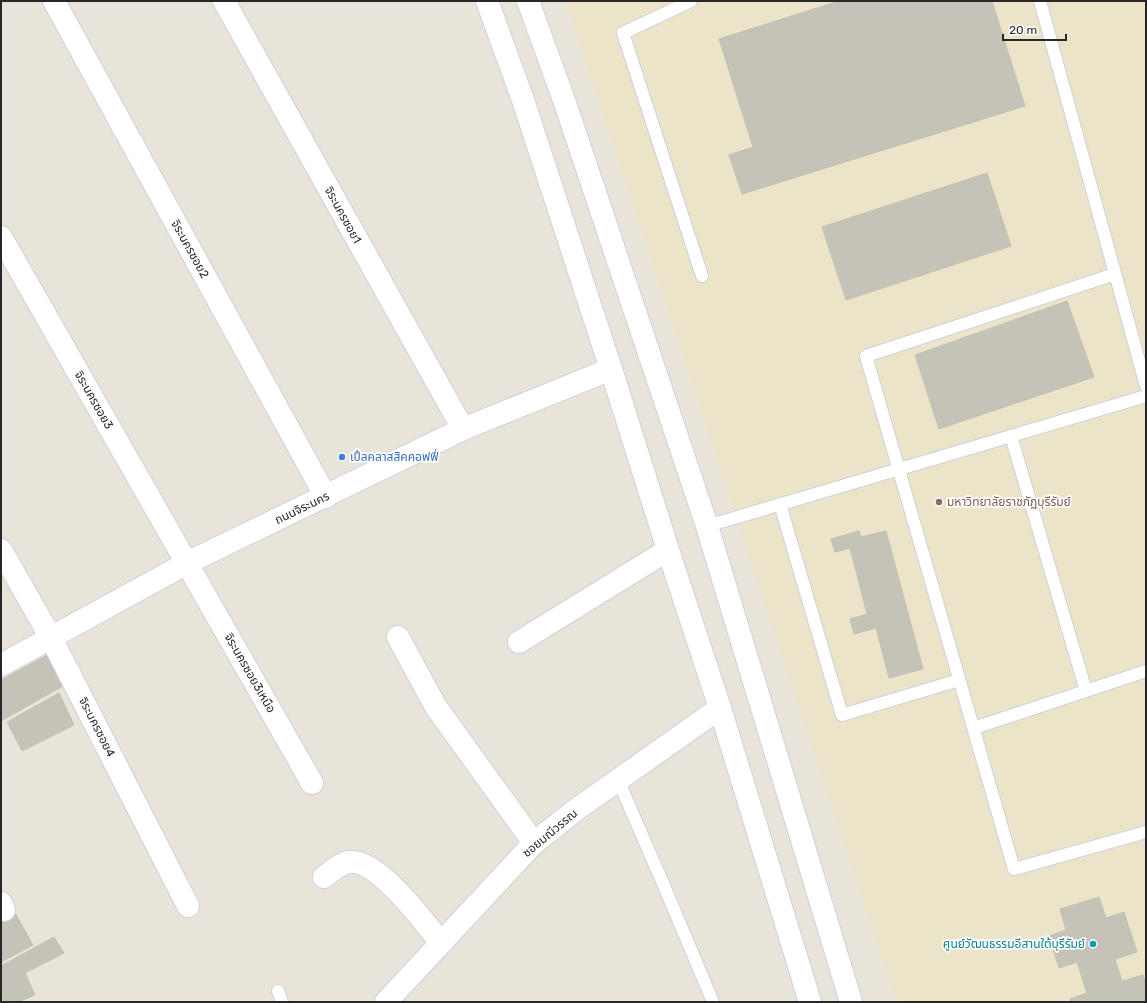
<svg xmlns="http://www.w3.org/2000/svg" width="1147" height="1003" font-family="Rubik,'Noto Sans Thai',sans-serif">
<rect width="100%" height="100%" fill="#e9e4d9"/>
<polygon fill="#ebe4c9" points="565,1 1146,1 1146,1002 897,1002"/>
<g fill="#c5c2b8" stroke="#c4c0b3">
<polygon points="839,1 992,1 1025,106 742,194 729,155 753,147 719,39"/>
<polygon points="987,173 1011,246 846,300 822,227"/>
<polygon points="1067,301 1094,377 939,429 915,355"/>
<polygon points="859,531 861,537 886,531 923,669 889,678 876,628 854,634 850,619 867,614 850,548 835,552 831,539"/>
<polygon points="47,655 63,686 1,721 1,680"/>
<polygon points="59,693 74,725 22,751 7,722"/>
<polygon points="1099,897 1106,918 1124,912 1137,952 1115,959 1122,981 1143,975 1146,984 1146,1002 1071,1002 1070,999 1087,993 1077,962 1059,968 1049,936 1066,930 1060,909"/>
<polygon points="15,913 33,945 1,962 1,921"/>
<polygon points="54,937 64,953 25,973 35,995 18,1002 4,1002 1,995 1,966"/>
</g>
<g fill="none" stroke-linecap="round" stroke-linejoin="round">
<defs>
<g id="lane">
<polyline points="691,1 623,33 702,276"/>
<polyline points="1040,1 1146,386"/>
<polyline points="1115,274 866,356 1014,869 1146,832"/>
<polyline points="1011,436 1086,691"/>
<polyline points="780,504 842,715 959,680"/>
<polyline points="707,526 1146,396"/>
<polyline points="974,728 1146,671"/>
<polyline points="618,780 665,888 713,1002"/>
<polyline points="278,991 282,1002"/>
</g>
<g id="street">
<polyline points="54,1 326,497"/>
<polyline points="224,1 463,429"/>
<polyline points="1,237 312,783"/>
<polyline points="1,550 51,638 188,906"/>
<polyline points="398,637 436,707 534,843"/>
<polyline points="519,642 668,550"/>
<polyline points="1,665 187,563 463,429 611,369"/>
<path d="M324 877C331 872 339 864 348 862 377 857 424 922 441 943"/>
<polyline points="1,903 4,910"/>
<polyline points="386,1002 534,843 577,809 720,708"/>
</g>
<g id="secondary">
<polyline points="487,1 523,100 611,369 668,550 720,708 810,1002"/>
<polyline points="528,1 565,103 707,526 851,1002"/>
</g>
</defs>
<use href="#lane" stroke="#cfd0e0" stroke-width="14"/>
<use href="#street" stroke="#cfd0e0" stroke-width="24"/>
<use href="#secondary" stroke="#cfd0e0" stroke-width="24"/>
<use href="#lane" stroke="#fff" stroke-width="12"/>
<use href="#street" stroke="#fff" stroke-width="22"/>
<use href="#secondary" stroke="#fff" stroke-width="22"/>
</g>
<circle fill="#3f7fe0" stroke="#fff" stroke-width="1.5" cx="342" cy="457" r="4"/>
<circle fill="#8d6e63" stroke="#fff" stroke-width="1.5" cx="939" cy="502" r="4"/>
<circle fill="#0f9aa8" stroke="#fff" stroke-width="1.5" cx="1093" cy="944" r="4"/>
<g text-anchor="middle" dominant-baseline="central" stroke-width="3.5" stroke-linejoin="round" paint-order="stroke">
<g font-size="12" fill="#272727" stroke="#fff">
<text transform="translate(343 215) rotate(61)">จิระนครซอย1</text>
<text transform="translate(190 249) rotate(61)">จิระนครซอย2</text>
<text transform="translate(94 400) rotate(60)">จิระนครซอย3</text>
<text transform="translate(302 508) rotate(-26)">ถนนจิระนคร</text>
<text transform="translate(250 673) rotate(60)">จิระนครซอย3เหนือ</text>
<text transform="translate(97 727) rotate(63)">จิระนครซอย4</text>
<text transform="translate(550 833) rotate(-40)">ซอยมณีวรรณ</text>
</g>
<g font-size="12" fill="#366cbe" stroke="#fff" text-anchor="start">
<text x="350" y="457">เปิ้ลคลาสสิคคอฟฟี่</text>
</g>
<g font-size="12" fill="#785e54" stroke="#fff" text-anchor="start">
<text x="947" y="502">มหาวิทยาลัยราชภัฏบุรีรัมย์</text>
</g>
<g font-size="12" fill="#0d838f" stroke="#fff" text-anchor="end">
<text x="1085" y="944">ศูนย์วัฒนธรรมอีสานใต้บุรีรัมย์</text>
</g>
</g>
<rect width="1147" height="1003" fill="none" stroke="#272727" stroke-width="4"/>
<path d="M1003 34v6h63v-6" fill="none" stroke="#272727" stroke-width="2"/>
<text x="1009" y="34" font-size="12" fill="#272727" stroke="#ffffff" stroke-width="3" paint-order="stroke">20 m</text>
</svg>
